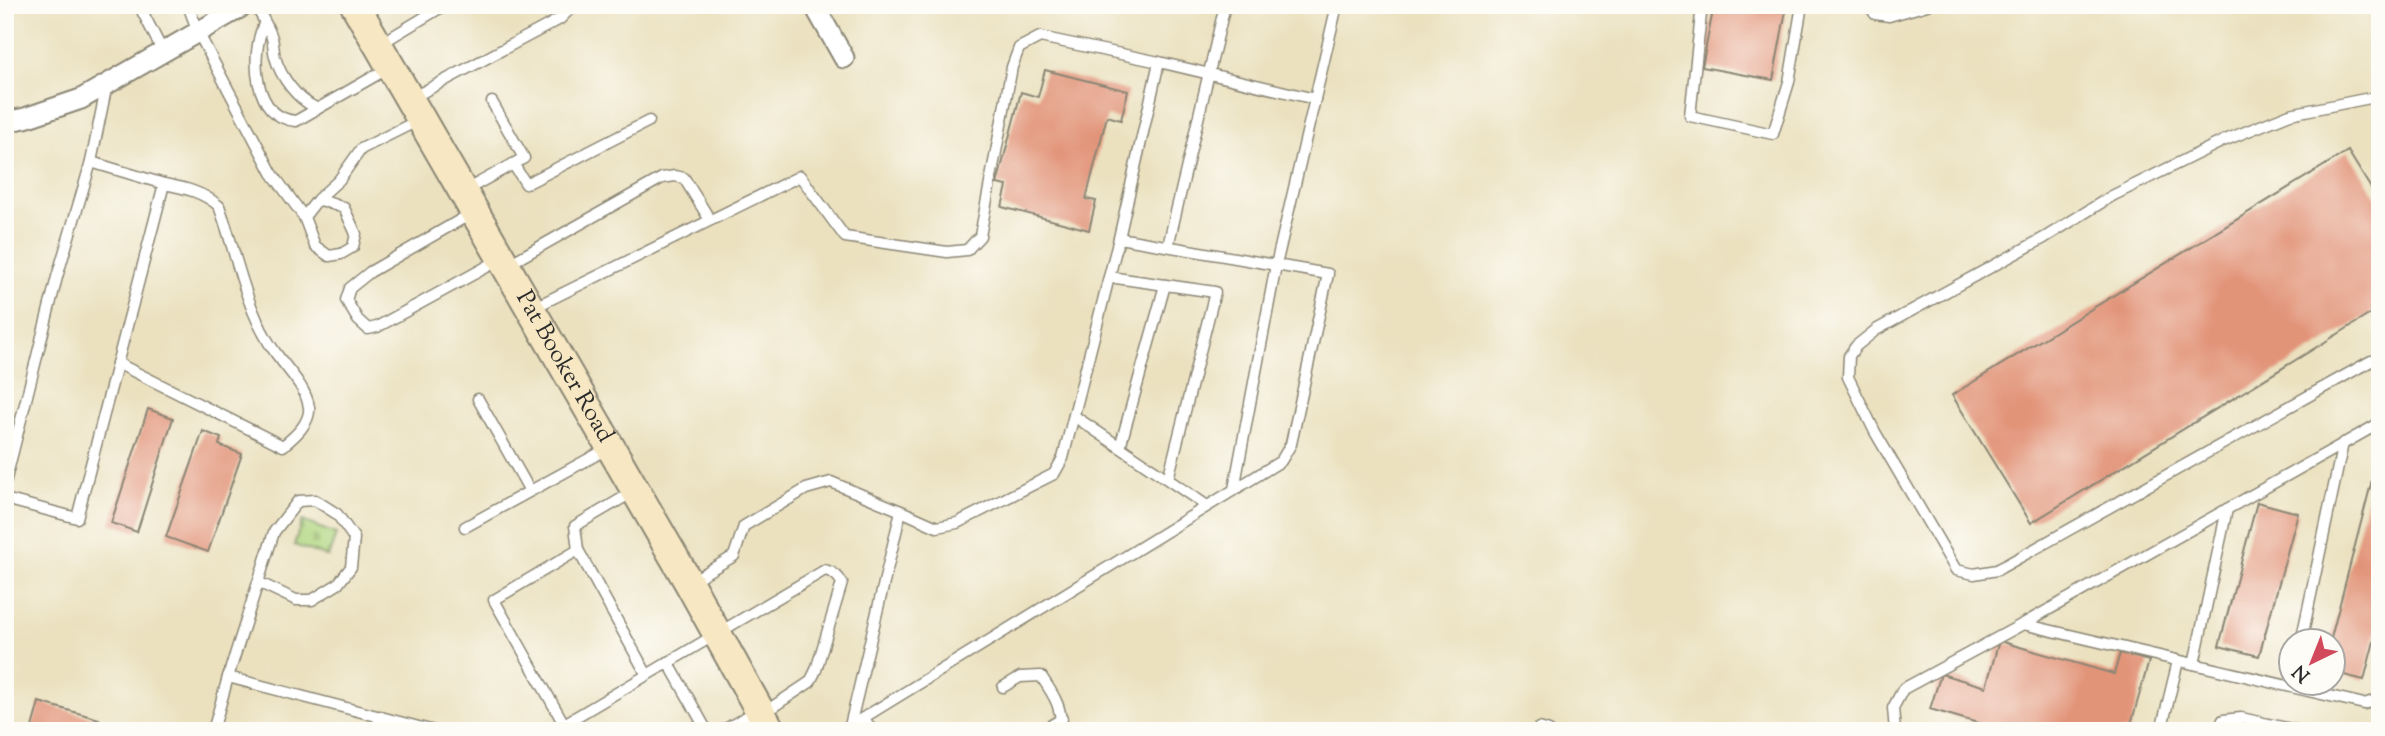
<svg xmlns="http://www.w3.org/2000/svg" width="2385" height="736" font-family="'Sorts Mill Goudy',serif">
<defs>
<pattern id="cemetery-stones" width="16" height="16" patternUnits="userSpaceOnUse" patternTransform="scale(1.75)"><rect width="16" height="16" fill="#afd57e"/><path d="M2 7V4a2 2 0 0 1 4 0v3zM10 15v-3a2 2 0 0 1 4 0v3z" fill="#97b76d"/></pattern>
</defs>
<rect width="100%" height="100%" fill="#fdfcf7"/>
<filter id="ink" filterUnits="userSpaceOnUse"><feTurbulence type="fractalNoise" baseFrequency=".0143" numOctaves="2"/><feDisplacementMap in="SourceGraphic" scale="14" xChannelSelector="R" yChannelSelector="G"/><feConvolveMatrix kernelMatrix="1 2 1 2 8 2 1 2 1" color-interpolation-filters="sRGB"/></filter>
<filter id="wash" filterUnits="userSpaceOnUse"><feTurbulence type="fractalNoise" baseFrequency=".00686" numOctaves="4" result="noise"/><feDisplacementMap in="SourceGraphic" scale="28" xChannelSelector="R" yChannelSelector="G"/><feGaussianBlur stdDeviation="1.57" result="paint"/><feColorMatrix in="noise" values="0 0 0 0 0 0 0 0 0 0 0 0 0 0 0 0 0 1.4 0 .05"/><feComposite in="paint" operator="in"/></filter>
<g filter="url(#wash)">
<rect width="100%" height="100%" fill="#ebe1bf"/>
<polygon fill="url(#cemetery-stones)" stroke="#6d8054" stroke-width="2" points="302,521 336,534 328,557 294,545"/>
<g id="blocks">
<g fill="#e29479">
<polygon points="1714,5 1787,5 1773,80 1702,67"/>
<polygon points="1045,70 1128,91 1121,120 1107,116 1086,199 1096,201 1089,230 1002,207 1007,186 997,184 1021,92 1038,97"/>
<polygon points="2348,151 2380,203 2380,308 2031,523 1952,395"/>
<polygon points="148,409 173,418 137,532 111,523"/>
<polygon points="203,431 221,438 219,445 242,454 208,552 166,537"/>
<polygon points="2379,453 2380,618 2364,680 2332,672 2332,642 2330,642"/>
<polygon points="2257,502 2298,513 2259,656 2219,646"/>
<polygon points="1999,641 2114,674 2120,653 2149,661 2129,731 2005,731 1930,709 1941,674 1986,687"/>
<polygon points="39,702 99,719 95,731 31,731"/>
</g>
</g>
</g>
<g filter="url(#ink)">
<use href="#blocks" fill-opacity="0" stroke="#8b8675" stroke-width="2"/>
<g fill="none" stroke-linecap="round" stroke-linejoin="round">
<defs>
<g id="lane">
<polyline points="139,5 163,52"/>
<polyline points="188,5 198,32 272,173 304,217"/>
<path d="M256 5C261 16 267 25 271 35 274 42 273 50 275 57 281 78 297 99 316 108"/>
<polyline points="1702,5 1690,116 1773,134 1789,82 1802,5"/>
<polyline points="1869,5 1875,14 1889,16 1927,5"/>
<path d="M264 24C250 55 253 118 296 121L387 69"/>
<polyline points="380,44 445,5"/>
<polyline points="1159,62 1315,99"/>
<polyline points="2380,96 2290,114 2223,141 2112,196 2044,238 1876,330 1856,346 1849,356 1848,377 1875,432 1956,570 1974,574 1997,570 2371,361 2378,361 2380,364"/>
<polyline points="410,99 560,19 574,5"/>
<polyline points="513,164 526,184 649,121"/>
<polyline points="466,190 524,158 492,102"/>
<polyline points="318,199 344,208 356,234 353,247 341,254 329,256 315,246 304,217 318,199 339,180 361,149 417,121"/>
<polyline points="474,212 370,272 350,288 346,300 358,320 368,329 377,327 501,259"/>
<polyline points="1168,246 1225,5"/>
<polyline points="509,264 662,178 675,176 684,178 710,220"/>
<polyline points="1109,277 1215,292 1168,479"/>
<polyline points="531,309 800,176 845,237 947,252 967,250 980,236 1012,67 1019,48 1040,37 1159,62 1119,238 1328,274 1291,444 1281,461 850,726"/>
<path d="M117 363 283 446C294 437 311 423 309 407 306 387 286 368 275 352 245 310 237 254 219 206 203 192 185 188 164 184"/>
<polyline points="478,399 530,491"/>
<polyline points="1074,416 1207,506"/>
<polyline points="2380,423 2023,624 2364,704 2380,699"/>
<polyline points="1120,447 1165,285"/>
<polyline points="5,483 57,277 91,162 107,84"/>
<polyline points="1234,489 1276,265 1337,5"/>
<polyline points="5,499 77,518 164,184 91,162"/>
<polyline points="901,511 937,527 957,523 1054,474 1063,458 1119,238"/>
<polyline points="465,527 607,449"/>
<polyline points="578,550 575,526 633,492"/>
<polyline points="690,582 734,556 744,526 806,489 831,482 901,511 850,726 843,731"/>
<polyline points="2301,642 2343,443"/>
<polyline points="668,662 707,731"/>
<polyline points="2194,664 2227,509"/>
<path d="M647 675 564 724 494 600 578 550 647 675 825 570C833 572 838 575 842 583L816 670 810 682 762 714"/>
<polyline points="228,677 274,532 298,501 315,500 337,514 354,538 351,567 338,584 312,600 296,600 258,582"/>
<path d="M1003 687 1020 677 1041 676C1053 694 1064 709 1060 731"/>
<polyline points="864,718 872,731"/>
<polyline points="213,731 228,677 434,731"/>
<polyline points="376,731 380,716"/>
<polyline points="722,731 758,710"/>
<polyline points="1041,731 1062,719"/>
<polyline points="1539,731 1539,728 1549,731"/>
<polyline points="1895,731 1893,708 1903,689 2023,624"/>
<polyline points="2161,731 2178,661"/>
<polyline points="2218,731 2223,720 2241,718 2300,731"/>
</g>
<g id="street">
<polyline points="814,5 844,58"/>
<polyline points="5,122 25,118 81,99 245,5"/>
</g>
<g id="secondary">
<path id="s1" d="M355 5 689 583 771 731"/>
</g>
</defs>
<use href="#lane" stroke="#8b8675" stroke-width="13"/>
<use href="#street" stroke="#8b8675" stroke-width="23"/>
<use href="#secondary" stroke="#8b8675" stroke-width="32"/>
<use href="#lane" stroke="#fff" stroke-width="10"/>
<use href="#street" stroke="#fff" stroke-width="19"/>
<use href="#secondary" stroke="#f7e8c3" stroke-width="28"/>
</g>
</g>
<g text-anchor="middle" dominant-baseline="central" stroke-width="5" stroke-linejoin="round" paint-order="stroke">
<g font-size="24" fill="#2b2b2b" stroke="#fdfcf7">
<text stroke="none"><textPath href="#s1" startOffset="418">Pat Booker Road</textPath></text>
</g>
</g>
<rect width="2385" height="736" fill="none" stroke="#fdfcf7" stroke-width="28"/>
<g transform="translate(2312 662) rotate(223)"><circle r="33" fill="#fdfcf7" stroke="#a9a8a5" stroke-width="2"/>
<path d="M0-5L12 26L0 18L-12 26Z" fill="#d1495b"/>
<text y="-10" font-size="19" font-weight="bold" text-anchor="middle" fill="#2b2b2b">N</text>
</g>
</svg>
